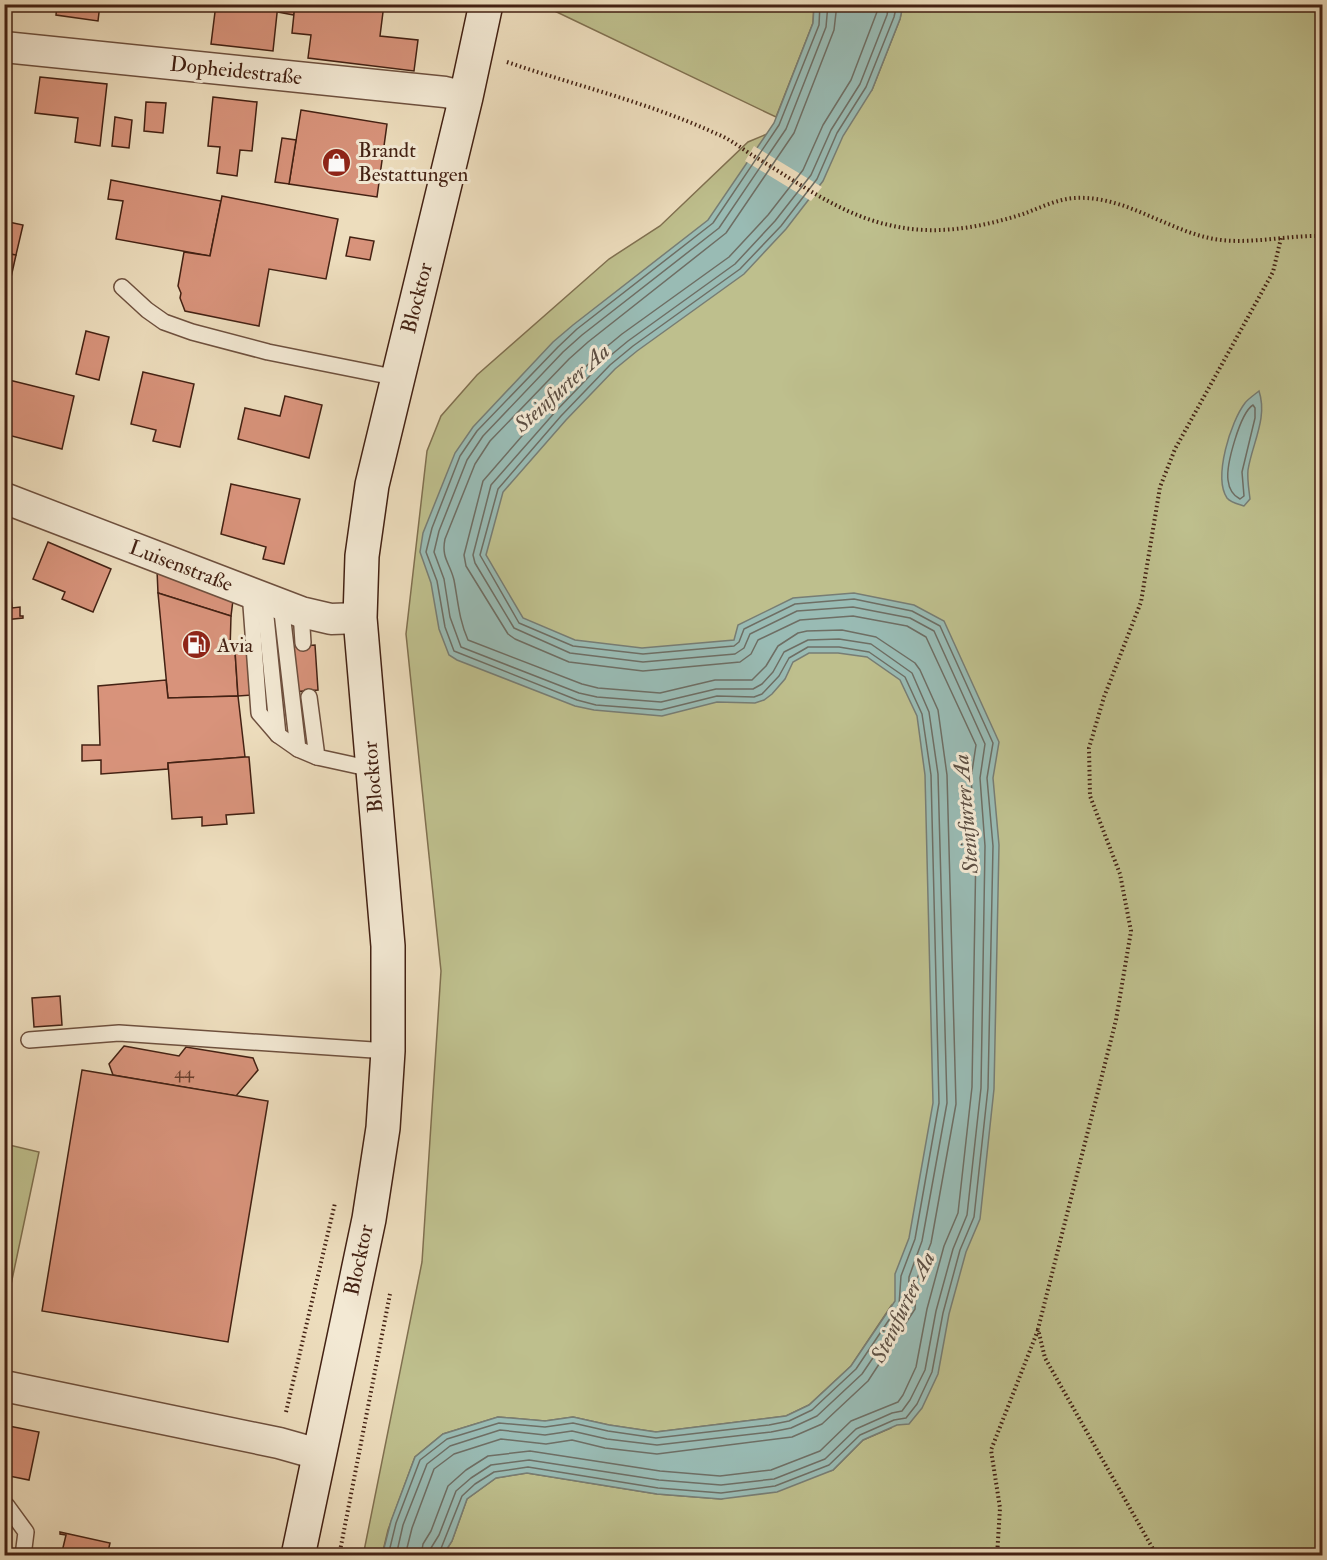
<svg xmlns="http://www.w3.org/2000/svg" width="1327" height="1560" font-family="'IM FELL Double Pica',serif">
<rect width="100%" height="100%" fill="#edddbd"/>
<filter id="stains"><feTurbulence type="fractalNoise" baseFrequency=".00333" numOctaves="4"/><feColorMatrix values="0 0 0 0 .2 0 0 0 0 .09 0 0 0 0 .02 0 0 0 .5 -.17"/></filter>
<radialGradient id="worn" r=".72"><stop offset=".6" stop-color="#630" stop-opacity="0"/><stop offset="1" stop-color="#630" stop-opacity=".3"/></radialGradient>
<g fill="#bebf8d" stroke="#807050" stroke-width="1.5">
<polygon points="540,4 814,5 813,23 776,117"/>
<polygon points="903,5 1322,5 1322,1555 443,1555 452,1541 467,1499 496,1478 527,1473 657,1494 721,1499 833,1470 863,1440 891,1428 891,1306 851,1366 809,1405 786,1416 656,1432 609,1425 573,1417 545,1421 498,1417 443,1434 415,1457 388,1530 382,1555 363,1556 422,1262 441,971 406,634 427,451 441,416 477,375 609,259 660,226 748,142 872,90 900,19"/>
<polygon points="5,1144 39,1152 5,1313 4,1144"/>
</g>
<g fill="#99bbb4" stroke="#777d74" stroke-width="1.5">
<polygon points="814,5 903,5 900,19 872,90 843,136 823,181 786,229 744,274 637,351 615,369 566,420 503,492 486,555 523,618 575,640 642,648 734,640 738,625 793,598 854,593 914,605 944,621 999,742 993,778 999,845 994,1089 980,1219 966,1252 949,1314 938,1374 922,1408 909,1424 897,1425 863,1440 833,1470 777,1492 721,1499 657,1494 527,1473 496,1478 467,1499 452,1541 443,1555 382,1556 391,1521 415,1457 443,1434 498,1417 545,1421 573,1417 609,1425 656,1432 786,1416 809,1405 851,1366 895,1301 895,1274 909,1238 933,1103 925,775 917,716 900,680 867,657 838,653 809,653 793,662 785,679 772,694 764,700 755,703 717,702 662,716 594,710 575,706 457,660 449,655 439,629 431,583 420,552 423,533 455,453 473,427 553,342 573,325 708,220 774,123 813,23"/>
<path d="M1259 391C1268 418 1252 444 1248 470 1247 479 1249 490 1250 499L1244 506C1238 504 1231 503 1227 498 1213 477 1231 421 1245 403 1248 399 1254 395 1259 391Z"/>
</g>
<polygon fill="#edddbd" points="754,146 822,187 811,201 745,161"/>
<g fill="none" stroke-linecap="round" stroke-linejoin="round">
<g stroke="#6e6e64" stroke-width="1.5">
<path d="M1253 405 1255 408V418L1242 472 1244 496 1240 499C1232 495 1229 489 1228 480 1226 465 1240 413 1253 405Z"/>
<polyline points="388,1556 396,1523 420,1460 447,1439 499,1423 545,1427 573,1423 608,1431 656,1438 769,1425 789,1421 812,1410 856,1369 899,1305 901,1276 915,1239 939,1103 931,775 922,714 905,677 869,652 839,647 808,647 789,658 779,676 762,694 754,697 717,696 661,710 596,705 577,700 454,651 445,627 437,581 426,552 432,528 460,456 477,431 558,347 577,329 713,223 779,125 819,25 820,4"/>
<polyline points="396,1556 403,1525 427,1464 450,1446 500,1430 545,1435 572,1431 607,1439 657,1445 771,1432 791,1428 817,1416 862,1374 906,1309 908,1301 909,1277 922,1241 947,1103 938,774 929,712 912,673 871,644 839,639 808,640 784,652 773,672 762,684 753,689 716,689 661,702 597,697 579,693 461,647 450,617 444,579 434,552 439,531 467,460 483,436 563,352 582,335 719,228 786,129 826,27 828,4"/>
<path d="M405 1556 412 1528 434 1469 454 1454 501 1439 546 1444 572 1440 605 1448 657 1454 792 1437 822 1424 868 1381 915 1309 917 1279 931 1243 956 1104 947 775 938 710 920 670 915 663 876 637 842 630 807 631 798 633 778 646 766 666 752 680H715L660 693 598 688 582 684 468 640C459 620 458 601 454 580 450 563 441 558 445 539L475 464 490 441 569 359 588 342 726 233 794 133 834 30 837 4"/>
<polyline points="421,1556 423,1544 431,1531 448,1486 466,1470 488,1456 530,1451 660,1471 720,1476 771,1470 820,1451 851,1421 898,1402 903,1395 916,1367 927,1309 944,1246 958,1213 972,1087 976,846 971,778 976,745 926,637 907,626 853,616 800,620 758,640 751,654 740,662 643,671 569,662 515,639 508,634 466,566 464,555 483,481 549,405 599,353 622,334 729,257 768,215 803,170 823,125 851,80 880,4"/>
<polyline points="430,1556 431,1548 439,1535 456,1491 471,1478 491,1465 529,1460 659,1480 721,1485 774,1479 825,1459 856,1429 892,1413 902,1411 910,1400 925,1370 936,1311 953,1249 967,1215 981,1088 985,846 980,778 985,744 934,631 910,618 853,607 797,611 750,634 744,648 735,654 643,662 570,653 514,628 475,563 473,555 491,485 556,411 605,360 628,341 735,264 775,221 811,175 831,130 860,84 887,15 889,4"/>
<polyline points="438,1556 462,1496 475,1484 494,1472 528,1467 658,1488 721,1493 775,1486 829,1465 860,1435 894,1420 906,1418 917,1404 932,1372 943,1313 960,1250 974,1217 988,1088 993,846 987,778 993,743 940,626 912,611 854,599 795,604 744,629 739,642 734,646 643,654 573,646 519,623 480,555 498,489 561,416 610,365 633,346 740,269 781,226 817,179 837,133 866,87 894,17 897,4"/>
</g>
</g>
<g fill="#d8937b" stroke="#432113" stroke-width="1.5">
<polygon points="57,4 100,4 98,21 56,15"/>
<polygon points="216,4 253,8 253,4 278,4 273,51 211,44"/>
<polygon points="278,4 295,4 294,15 277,12"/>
<polygon points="295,4 384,4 380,36 418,40 414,71 308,58 311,35 292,33"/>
<polygon points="40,77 107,84 100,146 75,142 78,118 35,113"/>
<polygon points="213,97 257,102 252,151 240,150 237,176 217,173 220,147 208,146"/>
<polygon points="146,102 166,103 163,133 144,131"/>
<polygon points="301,110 387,124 377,197 289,184"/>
<polygon points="115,117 132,120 129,148 112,146"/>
<polygon points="282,138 296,140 289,184 275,182"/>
<polygon points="111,180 221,201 210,256 116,239 123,201 108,199"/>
<polygon points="222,196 338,219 326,279 269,269 259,326 185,311 180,298 181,293 178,286 184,252 210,256"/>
<polygon points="4,221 23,225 16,255 4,253"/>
<polygon points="350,237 374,241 370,260 346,256"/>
<polygon points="4,253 16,255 5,304 4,304"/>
<polygon points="86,331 109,337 99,380 76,374"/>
<polygon points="143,372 194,384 180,447 153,441 156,430 131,424"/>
<polygon points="5,379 74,396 62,449 4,434"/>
<polygon points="285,396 322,405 309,458 238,439 245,408 280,416"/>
<polygon points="231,484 300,499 284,564 263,559 266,547 221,534"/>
<polygon points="48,542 111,569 93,612 62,599 65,592 33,579"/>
<polygon points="157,570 233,600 231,616 158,593"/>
<polygon points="10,581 12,608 20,607 20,616 23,616 23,618 4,620 4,582"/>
<polygon points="158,593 231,616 230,651 235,651 238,696 168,698"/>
<polygon points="315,645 318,690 238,696 235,651"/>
<polygon points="166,680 168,698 238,696 245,757 168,763 168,769 101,774 101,760 82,761 82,745 100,745 98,686"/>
<polygon points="245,757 249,757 254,813 226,815 227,824 202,826 202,817 172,819 168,763"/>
<polygon points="60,996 62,1025 34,1027 32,998"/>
<polygon points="124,1046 179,1056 186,1047 253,1058 258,1070 236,1096 113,1075 109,1064"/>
<polygon points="82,1070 268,1101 228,1342 42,1311"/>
<polygon points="4,1425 39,1432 29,1480 4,1475"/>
<polygon points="60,1532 110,1543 107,1556 61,1556 66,1535 60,1534"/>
</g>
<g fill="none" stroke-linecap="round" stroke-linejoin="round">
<defs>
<g id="service">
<polyline points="122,287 147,310 164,322 192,332 268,352 398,378"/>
<polyline points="250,592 259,713 278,735"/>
<polyline points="264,597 278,735 298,749"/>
<polyline points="281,604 298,749 317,757"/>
<polyline points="301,612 303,643"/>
<polyline points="309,697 317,757 372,769"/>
<polyline points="29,1040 119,1033 388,1051"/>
<polyline points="4,1506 7,1506 26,1532 23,1556"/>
</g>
<g id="minor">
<polyline points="4,47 445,92 466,97"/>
<polyline points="4,498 301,612 331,619 360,618"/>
<polyline points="4,1386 279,1443 318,1454"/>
</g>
<polyline id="secondary" points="298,1556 369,1219 383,1128 388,1051 388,946 360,618 362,556 372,485 466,97 486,4"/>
</defs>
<use href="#service" stroke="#6e503e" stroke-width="18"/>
<use href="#minor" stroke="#6e503e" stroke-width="33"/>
<use href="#secondary" stroke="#432113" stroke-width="36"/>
<g stroke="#432113" stroke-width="4" stroke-dasharray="1.5 3" stroke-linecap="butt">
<path d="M507 62C577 86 650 103 717 134 730 139 741 148 752 155 796 181 839 214 889 225 934 236 979 228 1023 214 1040 208 1057 199 1075 198 1124 195 1166 230 1214 239 1249 245 1287 235 1322 236"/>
<polyline points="286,1412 335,1203"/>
<polyline points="339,1556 390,1294"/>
<polyline points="997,1556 1000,1508 991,1450 1038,1330"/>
<polyline points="1157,1556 1045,1358 1038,1329 1116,1020 1131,931 1120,874 1090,796 1089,748 1104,697 1141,602 1160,487 1175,449 1273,272 1281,238"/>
</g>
<use href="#service" stroke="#f3e9d4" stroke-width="15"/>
<use href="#minor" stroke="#f3e9d4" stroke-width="30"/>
<use href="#secondary" stroke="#f3e9d4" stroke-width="33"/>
</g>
<defs>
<symbol id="shop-disc" viewBox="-11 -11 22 22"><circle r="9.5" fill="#8f2418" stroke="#f3e9d4"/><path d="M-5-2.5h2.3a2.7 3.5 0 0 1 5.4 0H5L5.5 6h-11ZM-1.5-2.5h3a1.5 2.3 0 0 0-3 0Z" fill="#fff"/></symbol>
<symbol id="fuel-disc" viewBox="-11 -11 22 22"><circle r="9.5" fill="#8f2418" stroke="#f3e9d4"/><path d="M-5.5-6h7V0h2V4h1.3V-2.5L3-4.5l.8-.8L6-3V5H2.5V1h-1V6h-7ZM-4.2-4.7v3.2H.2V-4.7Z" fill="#fff"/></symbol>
</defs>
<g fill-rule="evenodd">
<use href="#shop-disc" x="320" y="146" width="33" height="33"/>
<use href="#fuel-disc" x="180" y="628" width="33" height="33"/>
</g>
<g text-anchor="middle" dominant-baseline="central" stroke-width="6" stroke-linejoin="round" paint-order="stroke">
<g font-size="18" fill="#683e2d">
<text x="184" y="1072">44</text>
</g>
<g font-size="21" fill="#432113" stroke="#f3e9d4">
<text transform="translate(236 71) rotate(6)">Dopheidestraße</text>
<text transform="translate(417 298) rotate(-76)">Blocktor</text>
<text transform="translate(181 566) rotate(21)">Luisenstraße</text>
<text transform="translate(373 777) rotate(-95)">Blocktor</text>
<text transform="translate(359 1260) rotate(-78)">Blocktor</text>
</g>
<g font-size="21" fill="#432113" stroke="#f3e9d4" text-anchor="start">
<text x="358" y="150">Brandt<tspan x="358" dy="24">Bestattungen</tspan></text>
<text x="217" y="645">Avia</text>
</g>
<g font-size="22" font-style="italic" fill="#5d4f43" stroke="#f3e9d4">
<text transform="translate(562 388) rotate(-42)">Steinfurter Aa</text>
<text transform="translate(966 814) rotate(-95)">Steinfurter Aa</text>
<text transform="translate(903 1307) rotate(-64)">Steinfurter Aa</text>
</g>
</g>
<rect width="1327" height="1560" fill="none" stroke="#edddbd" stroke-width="24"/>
<rect x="6" y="6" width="1315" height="1548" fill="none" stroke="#432113" stroke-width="3"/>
<rect x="12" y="12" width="1303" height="1536" fill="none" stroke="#432113" stroke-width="1.5"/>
<rect width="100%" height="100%" filter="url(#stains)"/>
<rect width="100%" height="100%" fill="url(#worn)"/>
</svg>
